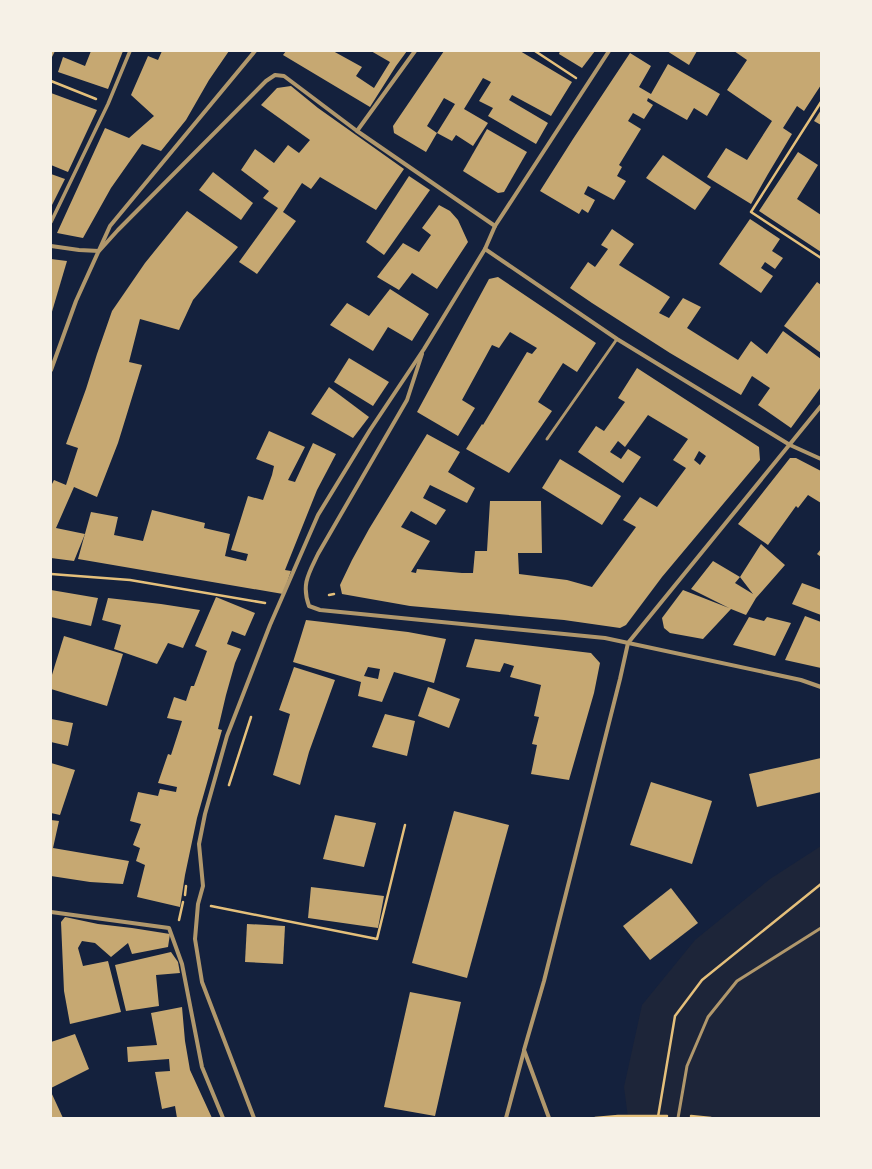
<svg xmlns="http://www.w3.org/2000/svg" width="872" height="1169" font-family="Merriweather,serif">
<rect width="100%" height="100%" fill="#14213d"/>
<polygon fill="#1d2539" points="821,846 821,1118 628,1118 624,1087 642,1005 695,940 770,879"/>
<g fill="#c6a872" fill-rule="evenodd">
<polygon points="51,51 55,51 51,59"/>
<polygon points="91,51 123,51 108,89 58,72 63,57 85,66"/>
<polygon points="162,51 229,51 209,80 186,120 161,151 142,144 111,188 83,238 57,233 105,128 129,138 154,116 131,95 148,56 158,60"/>
<polygon points="286,51 333,51 362,67 356,76 374,88 390,62 371,51 407,51 396,66 370,107 283,55"/>
<polygon points="444,51 520,51 572,82 551,116 512,95 509,100 548,123 536,144 488,116 493,108 479,101 491,82 483,78 464,109 488,123 473,146 456,135 452,141 437,133 455,104 444,98 427,126 437,133 426,152 394,133 393,126"/>
<polygon points="560,51 595,51 582,68 559,54"/>
<polygon points="667,51 697,51 689,65"/>
<polygon points="734,51 819,51 821,52 821,85 804,111 797,106 783,128 792,134 768,174 751,204 707,177 726,148 747,160 772,121 727,90 747,60"/>
<polygon points="630,53 651,66 639,87 651,94 668,64 720,94 707,116 694,108 687,120 648,98 647,101 653,105 644,119 633,113 628,121 641,129 619,165 622,167 617,176 626,181 614,200 588,186 584,194 595,200 588,213 582,209 579,214 540,191 573,139"/>
<polygon points="291,86 318,108 404,169 376,210 320,177 311,189 302,183 283,212 296,221 257,274 239,262 278,208 263,198 269,191 241,170 255,149 274,163 288,145 299,153 310,140 261,105 277,88"/>
<polygon points="51,93 97,110 68,172 51,165"/>
<polygon points="821,110 821,125 814,121"/>
<polygon points="487,129 527,152 504,192 498,193 463,171"/>
<polygon points="798,152 818,165 797,199 821,215 821,252 759,211"/>
<polygon points="663,155 711,187 695,210 646,178"/>
<polygon points="213,172 253,203 241,220 199,190"/>
<polygon points="51,174 65,179 51,207"/>
<polygon points="409,176 430,190 384,255 366,242"/>
<polygon points="439,205 450,211 458,220 468,242 437,289 412,273 399,290 377,277 403,243 419,252 431,235 422,228"/>
<polygon points="187,211 238,247 193,300 179,330 140,319 129,362 142,365 118,443 97,497 74,487 56,528 85,534 74,561 51,558 51,486 54,480 66,485 78,448 66,444 86,389 97,354 112,311 145,263"/>
<polygon points="750,219 780,239 772,251 783,258 775,269 765,262 761,268 773,276 761,293 719,264"/>
<polygon points="612,229 634,244 619,265 670,297 659,313 669,318 683,298 701,307 687,328 738,360 751,341 767,354 783,331 821,359 821,387 791,428 758,405 770,388 752,376 741,395 670,353 592,303 570,288 588,262 595,267 608,249 601,245"/>
<polygon points="51,259 67,261 51,315"/>
<polygon points="498,277 596,343 577,372 563,363 538,402 552,411 509,473 466,449 482,424 483,425 527,352 532,354 537,348 510,332 499,348 492,345 462,400 475,408 458,436 417,412 489,279"/>
<polygon points="817,282 821,285 821,353 784,326"/>
<polygon points="390,289 429,314 412,341 388,327 373,351 330,325 347,303 369,316"/>
<polygon points="349,358 389,382 373,406 334,382"/>
<path d="M637 368 759 447 760 460 662 577 626 625 620 628 564 620 410 606 342 594 340 585 352 560 369 529 427 434 460 452 448 472 475 488 467 503 430 485 423 498 446 510 436 525 411 511 401 527 430 541 411 572 416 573 417 569 462 573H473L475 551H487L490 501H541L542 553H518L519 574 567 580 592 587 636 527 623 520 640 497 657 507 686 468 673 460 688 439 648 415 625 447 618 441 610 452 621 459 628 449 641 457 623 483 578 452 596 426 604 431 625 402 618 398ZM699 451 706 456 700 465 694 460Z"/>
<polygon points="329,387 369,417 353,438 311,414"/>
<polygon points="269,431 305,447 288,480 295,482 313,443 336,454 317,490 285,570 291,571 283,594 78,559 91,512 118,517 114,535 143,541 152,510 205,523 204,528 230,534 225,556 246,561 248,554 231,550 248,496 263,500 272,475 274,466 256,459"/>
<polygon points="790,458 796,458 821,471 821,503 808,495 798,508 796,506 768,545 738,524"/>
<polygon points="560,459 621,496 602,525 542,488"/>
<polygon points="761,544 785,565 756,598 746,615 731,609 703,639 670,633 664,628 662,618 683,590 729,608 691,589 713,561 740,577 735,583 753,594 740,577"/>
<polygon points="821,549 821,557 817,554"/>
<polygon points="802,583 821,590 821,615 792,604"/>
<polygon points="51,590 98,598 91,626 51,617"/>
<polygon points="216,597 255,613 245,636 232,631 227,644 241,649 235,663 226,695 218,729 222,730 197,818 185,875 180,907 137,897 145,865 136,861 140,848 133,845 141,824 130,821 138,792 158,796 160,789 176,792 177,787 158,783 168,754 171,755 182,721 167,718 174,697 186,701 191,686 194,686 207,651 195,646"/>
<polygon points="108,598 161,604 200,610 183,648 168,643 157,664 114,649 121,625 102,620"/>
<polygon points="805,616 821,622 821,668 785,660"/>
<polygon points="749,617 764,621 767,617 791,623 775,656 733,645"/>
<path d="M306 620 408 632 446 639 434 683 394 672 382 702 358 696 361 682 293 662ZM368 667 380 669 378 679 364 676Z"/>
<polygon points="64,636 123,654 107,706 51,689 51,678"/>
<polygon points="475,639 591,653 600,663 594,693 569,780 531,774 537,745 532,744 539,717 534,716 541,685 510,677 514,666 504,663 500,672 466,667"/>
<polygon points="294,667 335,680 309,752 300,785 273,775 290,714 279,710"/>
<polygon points="428,687 460,699 449,728 418,716"/>
<polygon points="385,714 415,721 407,756 372,747"/>
<polygon points="51,719 73,723 68,746 51,742"/>
<polygon points="821,758 821,792 757,807 749,774"/>
<polygon points="51,763 75,770 60,815 51,813"/>
<polygon points="651,782 712,801 692,864 630,845"/>
<polygon points="454,811 509,825 467,978 412,963"/>
<polygon points="335,815 376,823 364,867 323,859"/>
<polygon points="51,820 59,821 53,848 129,861 123,884 90,882 51,876"/>
<polygon points="311,887 384,896 378,928 308,918"/>
<polygon points="671,888 698,923 650,960 623,926"/>
<polygon points="65,917 98,924 132,928 170,934 168,947 132,954 128,943 111,957 95,943 82,941 78,948 83,966 108,961 121,1012 70,1024 64,991 61,922"/>
<polygon points="247,924 285,926 283,964 245,962"/>
<polygon points="171,952 178,962 180,973 156,975 159,1006 126,1011 115,965"/>
<polygon points="410,992 461,1002 435,1116 384,1107"/>
<polygon points="182,1007 185,1041 190,1070 212,1118 177,1118 175,1106 162,1109 155,1072 170,1071 169,1059 128,1062 127,1047 157,1045 151,1013"/>
<polygon points="75,1034 89,1069 51,1088 51,1042"/>
<polygon points="51,1092 63,1118 51,1118"/>
</g>
<g fill="none" stroke-linecap="round" stroke-linejoin="round">
<g stroke="#e5c07b" stroke-width="2.5">
<polyline points="535,51 576,78"/>
<polyline points="51,81 96,99"/>
<polyline points="821,102 751,212 821,258"/>
<polyline points="51,574 130,580 265,603"/>
<polyline points="329,595 334,594"/>
<polyline points="229,785 251,717"/>
<polyline points="185,895 186,886"/>
<polyline points="211,906 377,939 405,825"/>
<polyline points="179,920 183,902"/>
<polyline points="691,1116 711,1118"/>
<polyline points="658,1117 675,1016 702,980 821,884"/>
<polyline points="595,1118 618,1116 667,1116"/>
</g>
<g stroke="#b1986c" stroke-width="3">
<polyline points="547,439 617,339"/>
<polyline points="678,1118 687,1066 708,1017 737,981 821,928"/>
</g>
<polyline stroke="#b1986c" stroke-width="3.5" points="51,222 108,104 130,51"/>
<g stroke="#b1986c" stroke-width="4">
<polyline points="357,131 415,51"/>
<polyline points="51,246 79,250 99,251 118,230 266,81 275,75 284,76 357,131 495,226"/>
<polyline points="485,249 617,339 790,445 821,459"/>
<path d="M422 354 407 400 318 554C309 573 301 584 309 606L320 610 605 638 801 680 821 687"/>
<polyline points="51,370 76,301 110,226 255,51"/>
<polyline points="51,912 169,928 182,964 202,1067 223,1118"/>
<polyline points="254,1118 202,982 195,939 198,904 203,886 199,844 205,814 227,736 270,625 318,515 370,430 424,349 485,249 495,226 609,51"/>
<polyline points="506,1118 524,1051"/>
<polyline points="549,1118 524,1050 544,981 620,679 628,643 821,406"/>
</g>
</g>
<rect width="872" height="1169" fill="none" stroke="#f6f1e7" stroke-width="104"/>
</svg>
